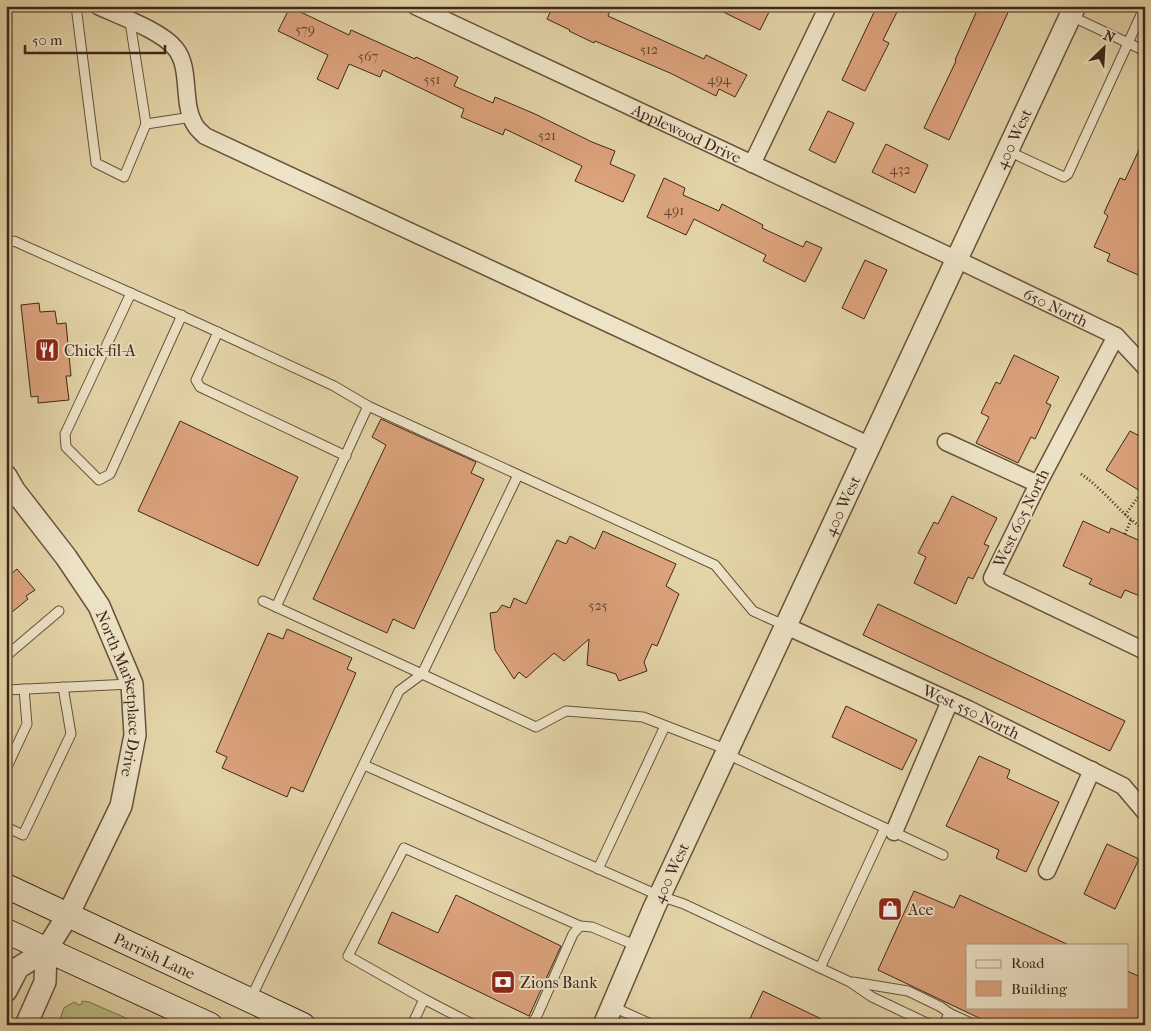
<svg xmlns="http://www.w3.org/2000/svg" width="1151" height="1031" font-family="'IM FELL French Canon',serif">
<rect width="100%" height="100%" fill="#e3d4a7"/>
<filter id="stains"><feTurbulence type="fractalNoise" baseFrequency=".004" numOctaves="4"/><feColorMatrix values="0 0 0 0 .2 0 0 0 0 .09 0 0 0 0 .02 0 0 0 .5 -.17"/></filter>
<radialGradient id="worn" r=".72"><stop offset=".6" stop-color="#630" stop-opacity="0"/><stop offset="1" stop-color="#630" stop-opacity=".3"/></radialGradient>
<polygon fill="#bbbb82" stroke="#7e704e" points="82,1001 89,1002 142,1025 58,1025 64,1008 74,1002 79,1005 82,1004"/>
<g fill="#dba27c" stroke="#40261b">
<polygon points="553,6 599,6 610,11 608,16 704,59 706,55 747,75 735,97 719,89 716,96 670,73 595,41 594,43 569,31 570,30 547,19"/>
<polygon points="711,6 772,6 760,30"/>
<polygon points="877,6 900,6 883,40 889,43 865,91 842,80"/>
<polygon points="979,6 1011,6 949,140 924,128 956,61 955,60"/>
<polygon points="290,7 349,35 351,30 415,59 416,57 458,77 454,86 493,103 495,97 535,114 592,142 615,151 610,164 635,175 623,202 575,181 582,166 505,129 503,135 461,117 464,109 383,70 380,77 349,64 338,89 317,79 328,55 278,31"/>
<polygon points="828,111 854,123 835,163 809,150"/>
<polygon points="1145,137 1145,278 1107,261 1110,254 1094,247 1108,216 1104,213 1120,178 1125,180"/>
<polygon points="886,144 928,165 915,193 872,172"/>
<polygon points="664,178 685,188 683,195 719,211 722,204 763,225 762,228 803,247 806,241 822,248 805,282 763,261 766,255 694,219 686,235 647,217"/>
<polygon points="865,260 887,270 864,319 842,308"/>
<polygon points="39,303 40,312 55,311 57,324 66,323 71,376 66,376 69,400 38,403 38,396 31,397 21,305"/>
<polygon points="1014,355 1059,377 1046,403 1051,405 1035,439 1031,437 1018,463 976,443 989,417 981,413 996,382 1000,384"/>
<polygon points="381,419 476,462 471,473 484,479 414,629 393,619 387,633 313,599 386,445 372,437"/>
<polygon points="180,421 298,477 258,566 138,511"/>
<polygon points="1130,431 1145,439 1145,494 1106,470"/>
<polygon points="952,496 997,518 984,544 989,546 973,579 968,577 956,604 914,583 926,557 918,553 934,522 938,524"/>
<polygon points="1083,521 1109,533 1111,528 1145,543 1145,598 1125,590 1121,598 1089,584 1092,579 1063,566"/>
<polygon points="603,531 676,564 666,586 679,594 657,646 652,644 644,662 647,671 619,681 616,674 587,665 589,639 564,661 554,653 526,678 519,672 514,679 495,650 490,613 497,612 502,605 510,608 514,598 526,604 557,540 566,544 570,536 595,549"/>
<polygon points="17,569 35,590 26,596 28,599 6,617 6,578"/>
<polygon points="878,604 1125,721 1110,751 863,635"/>
<polygon points="287,629 352,658 347,669 356,673 303,792 291,787 287,797 222,768 227,757 216,752 268,633 283,639"/>
<polygon points="846,706 917,740 902,770 832,737"/>
<polygon points="979,756 1010,770 1007,778 1059,802 1026,872 996,858 999,850 946,826"/>
<polygon points="1107,844 1139,859 1115,909 1084,894"/>
<polygon points="914,891 954,908 960,895 1069,945 967,945 967,1007 1127,1007 1127,971 1145,979 1145,1025 994,1025 878,970"/>
<polygon points="456,895 561,946 529,1016 378,943 392,912 438,933"/>
<polygon points="763,991 834,1025 747,1025"/>
</g>
<g fill="none" stroke-linecap="round" stroke-linejoin="round">
<defs>
<g id="service">
<polyline points="76,6 96,163 124,177 146,124 130,22"/>
<polyline points="1071,16 1145,51"/>
<polyline points="146,124 192,117"/>
<polyline points="1008,151 1064,177 1068,174 1145,6"/>
<polyline points="6,243 14,241 198,323 334,386 368,406 715,565 753,611 786,626"/>
<polyline points="131,293 65,434 66,447 99,480 110,474 182,315"/>
<polyline points="218,332 196,380 200,387 346,456"/>
<polyline points="518,475 422,674 536,727 566,711 643,717 728,750"/>
<polyline points="276,607 368,406"/>
<polyline points="6,656 59,611"/>
<polyline points="6,690 131,684"/>
<polyline points="727,754 943,855"/>
<polyline points="364,765 660,896 684,904 850,982 872,997 931,1025"/>
<polyline points="6,769 27,724 24,689"/>
<polyline points="6,827 23,835 71,734 63,687"/>
<polyline points="598,869 665,726"/>
<polyline points="820,968 885,828"/>
<polyline points="853,982 908,991 941,1007 949,1013"/>
<polyline points="424,999 348,956 404,848 580,926"/>
<polyline points="250,1000 399,691 422,674 263,601"/>
<polyline points="611,1006 653,1025"/>
<polyline points="412,1025 424,999 474,1025"/>
<polyline points="529,1025 536,1018 573,934 580,926 592,927 637,946"/>
<polyline points="944,1025 949,1013 975,1025"/>
</g>
<g id="minor">
<path d="M98 6C119 16 160 30 175 48 192 68 181 103 195 125 197 129 202 133 205 136L871 446"/>
<path id="s1" d="M415 6 958 260 1116 336 1145 367"/>
<polyline points="752,164 828,6"/>
<polyline points="1116,336 1038,484 992,578 1145,651"/>
<polyline points="946,442 1038,484"/>
<path id="s2" d="M786 626 968 709 1123 786 1145 812"/>
<polyline points="894,832 950,701"/>
<polyline points="1047,871 1092,770"/>
</g>
<g id="tertiary">
<path id="s3" d="M6 476 14 490 66 557 99 606 132 684 135 735 121 806 68 915 46 950 18 968 6 991"/>
<polyline points="26,1025 45,982 46,950"/>
<path id="s4" d="M604 1025 654 908 1075 6"/>
</g>
<g id="secondary">
<path id="s5" d="M6 886 303 1025"/>
<polyline points="6,931 210,1025"/>
</g>
</defs>
<use href="#service" stroke="#69523e" stroke-width="11"/>
<use href="#minor" stroke="#69523e" stroke-width="19"/>
<use href="#tertiary" stroke="#69523e" stroke-width="24"/>
<use href="#secondary" stroke="#40261b" stroke-width="26"/>
<g stroke="#40261b" stroke-width="3" stroke-dasharray="1 2.5" stroke-linecap="butt">
<path d="M1081 474C1106 491 1120 514 1145 530"/>
<polyline points="1125,515 1139,496"/>
<polyline points="1125,534 1131,520"/>
</g>
<use href="#service" stroke="#ede3c6" stroke-width="9"/>
<use href="#minor" stroke="#ede3c6" stroke-width="16"/>
<use href="#tertiary" stroke="#ede3c6" stroke-width="21"/>
<use href="#secondary" stroke="#ede3c6" stroke-width="24"/>
</g>
<defs>
<symbol id="restaurant-square" viewBox="-11 -11 22 22"><rect x="-9" y="-9" width="18" height="18" rx="4" fill="#8f2418" stroke="#ede3c6"/><path d="M-5-6h1v4h1v-4h1v4h1v-4h1v5L-1.5 .5V6h-2V.5L-5-1ZM5-6V6H3V1.5H1.5Q1.5-4 5-6Z" fill="#fff"/></symbol>
<symbol id="shop-square" viewBox="-11 -11 22 22"><rect x="-9" y="-9" width="18" height="18" rx="4" fill="#8f2418" stroke="#ede3c6"/><path d="M-5-2.5h2.3a2.7 3.5 0 0 1 5.4 0H5L5.5 6h-11ZM-1.5-2.5h3a1.5 2.3 0 0 0-3 0Z" fill="#fff"/></symbol>
<symbol id="bank-square" viewBox="-11 -11 22 22"><rect x="-9" y="-9" width="18" height="18" rx="4" fill="#8f2418" stroke="#ede3c6"/><path d="M-6-4H6V4H-6ZM0-2.3a2.3 2.3 0 1 0 0 4.6a2.3 2.3 0 1 0 0-4.6Z" fill="#fff"/></symbol>
</defs>
<g fill-rule="evenodd">
<use href="#restaurant-square" x="33" y="336" width="28" height="28"/>
<use href="#shop-square" x="876" y="895" width="28" height="28"/>
<use href="#bank-square" x="489" y="968" width="28" height="28"/>
</g>
<g text-anchor="middle" dominant-baseline="central" stroke-width="4" stroke-linejoin="round" paint-order="stroke">
<g font-size="14" fill="#674533">
<text x="305" y="29">579</text>
<text x="649" y="49">512</text>
<text x="368" y="56">567</text>
<text x="432" y="79">551</text>
<text x="719" y="79">494</text>
<text x="547" y="135">521</text>
<text x="900" y="169">432</text>
<text x="674" y="210">491</text>
<text x="598" y="605">525</text>
</g>
<g font-size="16" fill="#40261b" stroke="#ede3c6">
<text stroke="none"><textPath href="#s1" startOffset="300">Applewood Drive</textPath></text>
<text stroke="none"><textPath href="#s4" startOffset="976">400 West</textPath></text>
<text stroke="none"><textPath href="#s1" startOffset="708">650 North</textPath></text>
<text stroke="none"><textPath href="#s4" startOffset="571">400 West</textPath></text>
<text transform="translate(1021 518) rotate(-64)">West 605 North</text>
<text stroke="none"><textPath href="#s3" startOffset="252">North Marketplace Drive</textPath></text>
<text stroke="none"><textPath href="#s2" startOffset="204">West 550 North</textPath></text>
<text stroke="none"><textPath href="#s4" startOffset="166">400 West</textPath></text>
<text stroke="none"><textPath href="#s5" startOffset="164">Parrish Lane</textPath></text>
</g>
<g font-size="16" fill="#40261b" stroke="#ede3c6" text-anchor="start">
<text x="64" y="350">Chick-fil-A</text>
<text x="908" y="909">Ace</text>
<text x="520" y="982">Zions Bank</text>
</g>
</g>
<rect width="1151" height="1031" fill="none" stroke="#e3d4a7" stroke-width="25"/>
<rect x="8" y="8" width="1136" height="1016" fill="none" stroke="#40261b" stroke-width="2.5"/>
<rect x="12" y="12" width="1126" height="1006" fill="none" stroke="#40261b"/>
<rect x="966" y="944" width="162" height="65" fill="#ede3c6" stroke="#a89782"/>
<rect x="976" y="960" width="25" height="8" fill="#ede3c6" stroke="#a89782"/>
<text x="1011" y="968" font-size="15" fill="#40261b">Road</text>
<rect x="976" y="981" width="25" height="15" fill="#dba27c" stroke="#a89782"/>
<text x="1011" y="994" font-size="15" fill="#40261b">Building</text>
<g transform="translate(1104 48) rotate(25)" stroke="#ede3c6" stroke-width="4" paint-order="stroke">
<path d="M0-4L9 19L0 12L-9 19Z" fill="#40261b"/>
<text y="-8" font-size="14" font-weight="bold" text-anchor="middle" fill="#40261b">N</text>
</g>
<path d="M25 45v8h140v-8" fill="none" stroke="#40261b" stroke-width="2.5"/>
<text x="32" y="45" font-size="15" fill="#40261b" stroke="#ede3c6" stroke-width="4" paint-order="stroke">50 m</text>
<rect width="100%" height="100%" filter="url(#stains)"/>
<rect width="100%" height="100%" fill="url(#worn)"/>
</svg>
